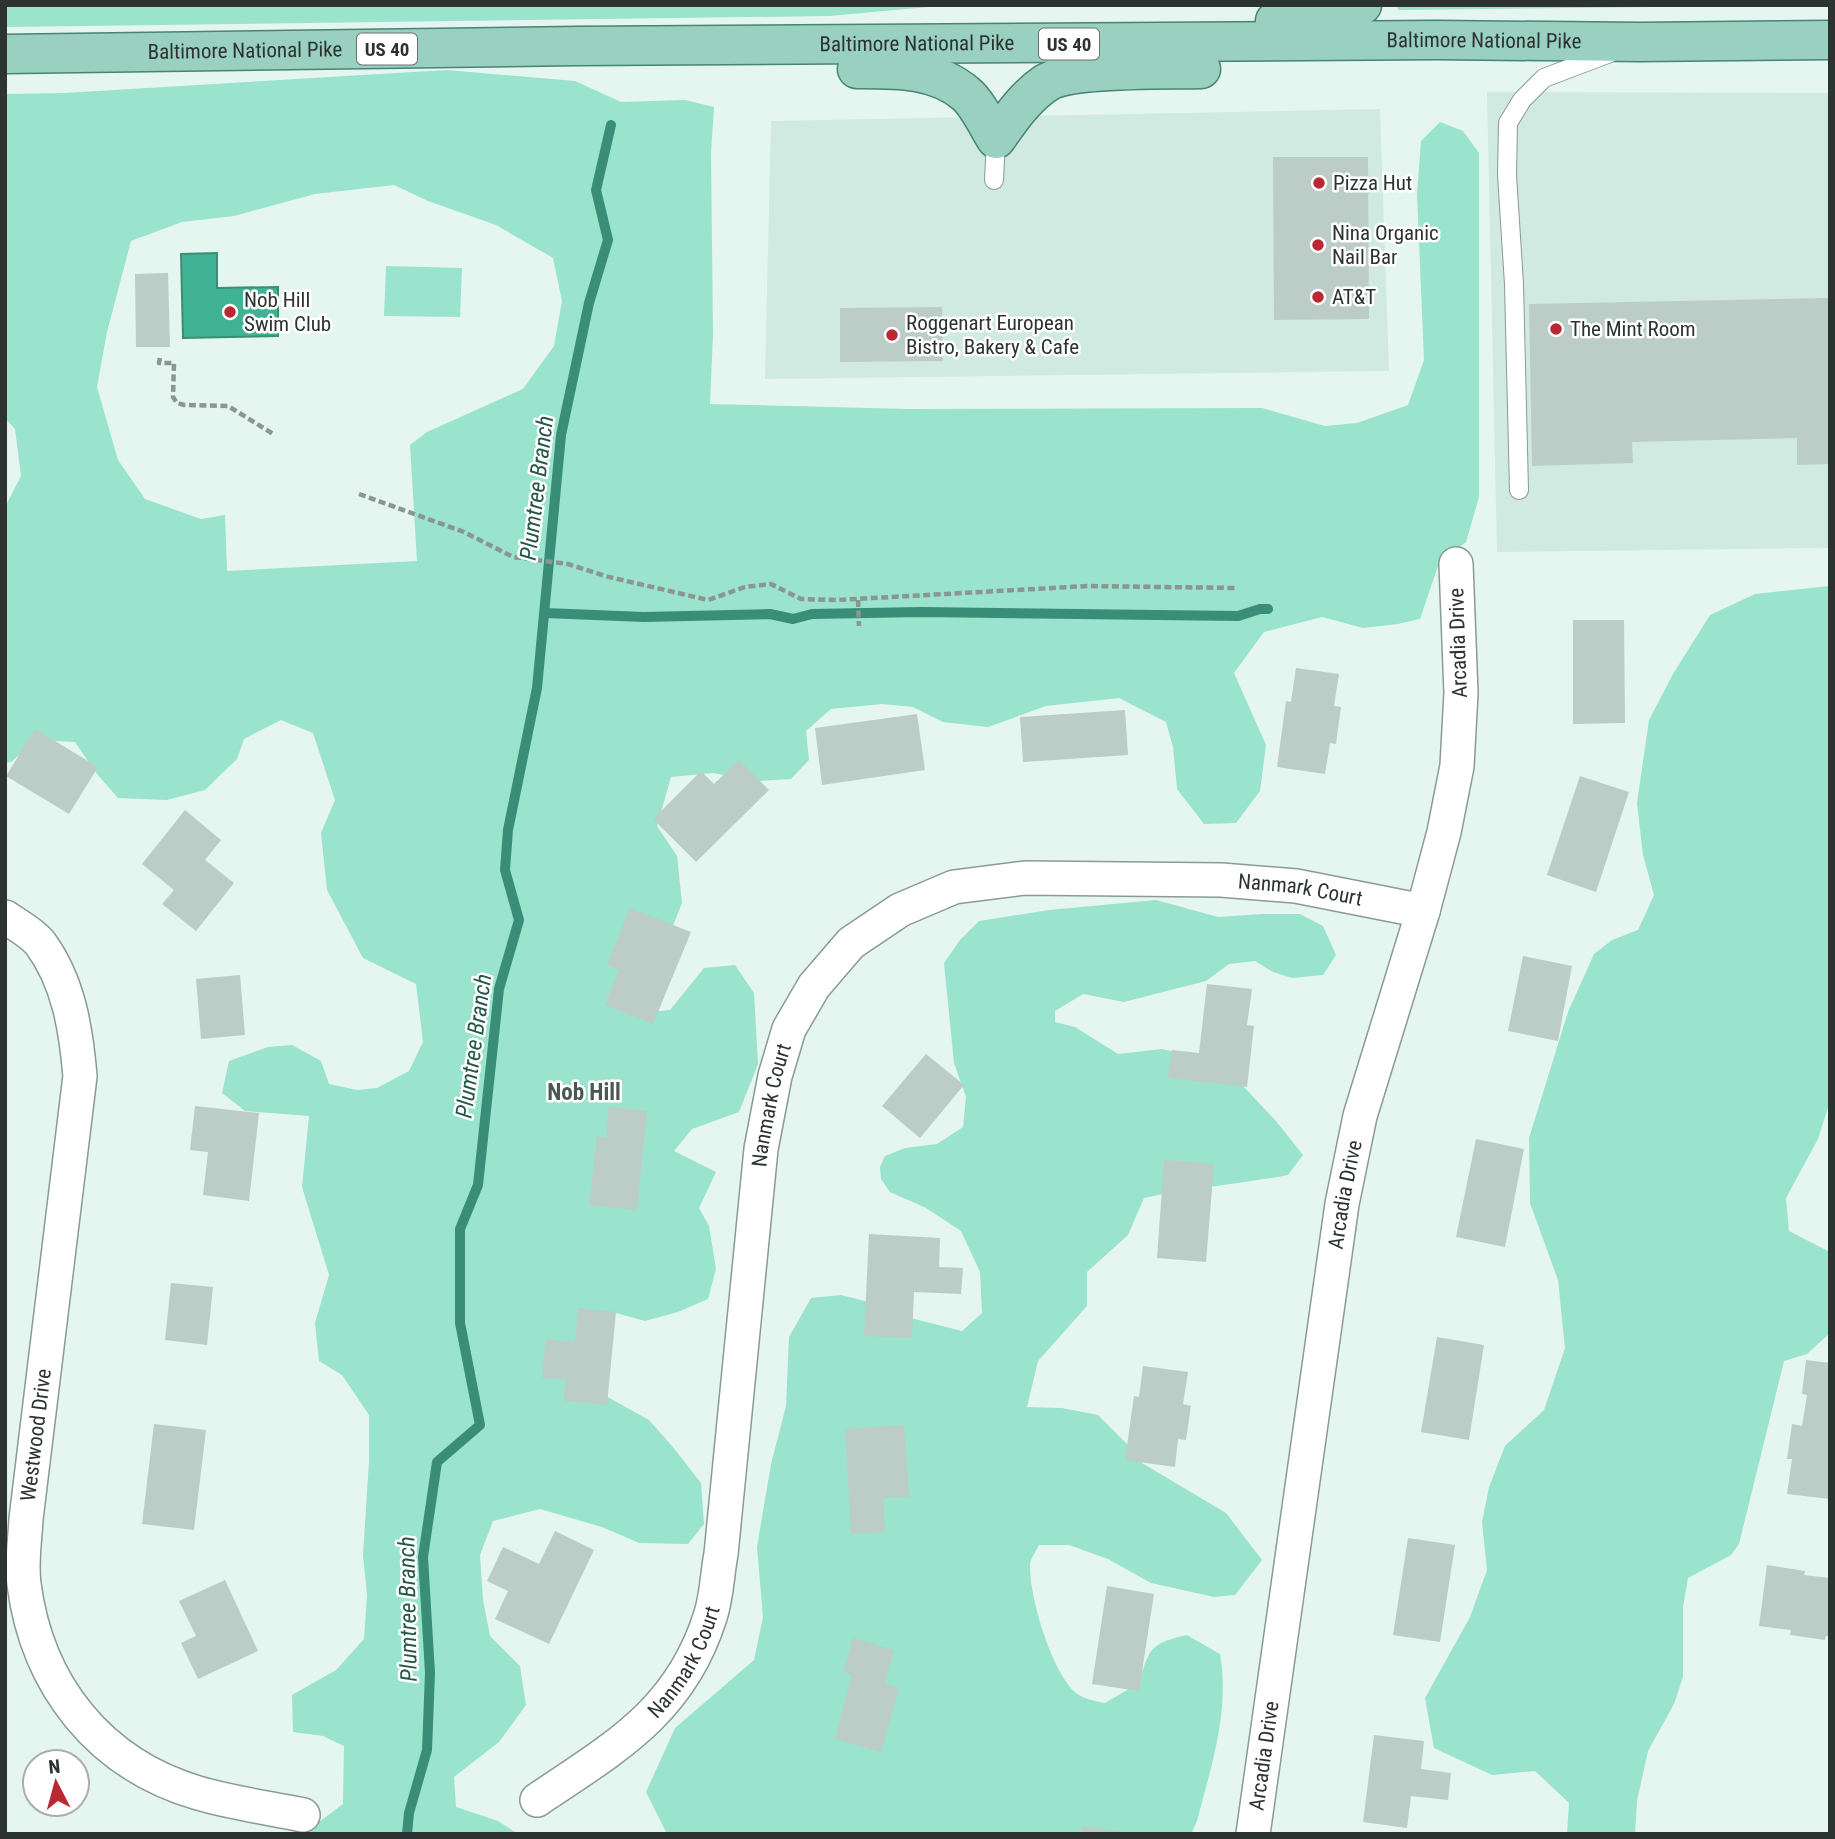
<svg xmlns="http://www.w3.org/2000/svg" width="1835" height="1839" font-family="'Roboto Condensed',sans-serif">
<rect width="100%" height="100%" fill="#e5f6f0"/>
<g fill="#d0e9e1">
<polygon points="1487,92 1830,93 1830,548 1497,552"/>
<polygon points="1380,109 1389,371 765,379 771,121"/>
</g>
<g fill="#9ae3cc" fill-rule="evenodd">
<polygon points="5,5 950,5 829,16 5,27"/>
<polygon points="1397,5 1830,5 1398,10"/>
<path d="M447 70 575 81 621 102 685 100 714 107 711 153 713 334 710 404 908 409 1262 408 1325 426 1357 423 1408 405 1424 360 1417 194 1421 141 1440 122 1463 131 1479 153V497L1466 542 1439 563 1420 619 1398 624 1363 628 1322 617 1264 632 1234 673 1266 745 1260 791 1236 823 1204 824 1177 789 1173 747 1166 722 1119 698 1046 706 988 727 943 722 913 707 882 704 831 709 806 731 809 760 791 779 760 781 713 773 671 777 657 826 677 856 682 903 638 1013 670 1010 704 968 735 965 754 993 758 1064 739 1112 692 1129 674 1151 716 1172 699 1208 709 1226 716 1269 708 1299 678 1312 645 1321 616 1313 581 1343 577 1380 649 1420 672 1446 701 1483 704 1524 688 1544 639 1543 602 1527 540 1509 493 1521 480 1555 483 1600 490 1636 520 1666 526 1705 499 1742 454 1777 456 1807 498 1821 518 1834H303L343 1804 344 1746 323 1736 293 1732 292 1695 336 1670 364 1639 367 1595 363 1555 369 1461V1415L342 1375 319 1361 315 1323 329 1275 302 1187 309 1116 245 1111 222 1093 229 1061 268 1047 292 1045 321 1061 329 1084 357 1090 377 1088 409 1071 423 1042 416 984 363 958 327 890 321 833 335 800 313 733 281 720 244 739 237 759 205 790 167 800 118 798 97 774 75 742 36 740 11 762 5 763V507L21 476 15 429 5 418V94L64 93ZM394 185 428 201 496 225 553 258 562 301 554 346 523 389 427 432 410 445 417 561 227 571 225 515 201 519 145 499 118 460 97 387 107 332 131 241 182 222 234 216 315 194Z"/>
<polygon points="386,266 462,268 460,317 384,316"/>
<polygon points="1830,586 1830,1101 1818,1139 1786,1198 1789,1231 1830,1252 1830,1333 1807,1354 1784,1361 1739,1544 1731,1555 1688,1578 1683,1607 1683,1677 1674,1704 1648,1751 1637,1801 1635,1834 1567,1834 1569,1803 1535,1771 1492,1775 1434,1748 1425,1698 1470,1617 1487,1570 1482,1522 1489,1487 1505,1446 1544,1410 1565,1348 1558,1280 1530,1203 1529,1138 1568,1012 1594,954 1612,940 1638,930 1654,895 1643,855 1637,803 1649,720 1673,674 1710,615 1755,594"/>
<path d="M1156 900 1218 917 1263 914H1300L1323 926 1336 955 1323 975 1292 978 1273 972 1255 961 1229 964 1206 981 1124 1002 1083 994 1055 1011V1022L1075 1027 1118 1054 1162 1049 1204 1058 1241 1084 1276 1121 1303 1155 1288 1175C1240 1184 1191 1188 1144 1198L1128 1235 1087 1272V1306L1038 1361 1027 1407 1062 1408 1098 1415 1129 1446 1142 1463 1226 1513 1262 1560 1235 1595 1214 1597 1151 1583 1108 1559 1069 1545H1039C1036 1551 1031 1558 1030 1564 1029 1596 1051 1670 1075 1692 1083 1699 1095 1701 1105 1703L1139 1683C1149 1648 1151 1643 1187 1635L1220 1654C1230 1711 1211 1767 1197 1821L1191 1834H667L646 1792 675 1728 754 1660 763 1617 757 1547 771 1464 786 1406 789 1337 811 1298 841 1295 884 1306 911 1318 962 1331 982 1313 980 1272 961 1231 926 1208 890 1192 881 1179 880 1167 885 1156 905 1148 937 1144 963 1127 966 1097 954 1063 944 963 960 940 979 921 1049 910Z"/>
</g>
<polygon fill="#40b395" stroke="#3a8d77" stroke-width="2" points="217,253 217,288 278,287 278,336 183,338 181,254"/>
<g fill="none" stroke-linecap="round" stroke-linejoin="round">
<g stroke="#3a8d77" stroke-width="10">
<polyline points="545,613 644,617 770,614 793,619 812,614 921,612 1238,616 1260,609 1268,609"/>
<polyline points="407,1834 409,1813 427,1750 430,1673 423,1557 437,1462 480,1425 460,1323 460,1229 478,1185 499,989 519,920 505,870 508,830 537,688 561,435 589,303 608,240 596,190 611,125"/>
</g>
</g>
<g fill="#bccdc7">
<polygon points="1273,157 1368,157 1369,319 1274,320"/>
<polygon points="168,273 170,347 136,347 135,274"/>
<polygon points="1830,298 1830,464 1797,465 1797,438 1632,442 1633,463 1532,466 1529,304"/>
<polygon points="942,307 943,361 840,362 840,308"/>
<polygon points="1573,620 1624,620 1625,723 1573,724"/>
<polygon points="1296,668 1339,674 1334,706 1341,707 1336,744 1330,743 1325,774 1277,767 1286,701 1291,702"/>
<polygon points="1125,710 1128,755 1023,762 1020,717"/>
<polygon points="917,714 925,770 822,785 815,728"/>
<polygon points="35,729 98,767 69,814 6,776"/>
<polygon points="739,760 769,790 696,862 653,819 701,771 714,784"/>
<polygon points="1580,776 1629,792 1596,892 1547,875"/>
<polygon points="185,810 221,840 205,860 234,883 196,931 162,904 174,890 142,864"/>
<polygon points="630,908 691,932 653,1024 605,1005 619,970 607,965"/>
<polygon points="1523,956 1572,966 1558,1041 1508,1031"/>
<polygon points="240,975 245,1035 201,1039 196,979"/>
<polygon points="1207,984 1252,989 1247,1025 1254,1026 1247,1087 1168,1078 1172,1050 1199,1053"/>
<polygon points="926,1054 964,1085 920,1138 882,1106"/>
<polygon points="195,1106 259,1113 249,1201 203,1195 208,1152 190,1150"/>
<polygon points="609,1107 647,1111 637,1210 589,1205 597,1136 606,1138"/>
<polygon points="1476,1139 1524,1149 1505,1247 1456,1237"/>
<polygon points="1164,1160 1214,1164 1206,1262 1157,1258"/>
<polygon points="869,1234 940,1238 939,1267 963,1268 961,1294 914,1292 912,1338 864,1336"/>
<polygon points="171,1283 213,1287 207,1345 165,1340"/>
<polygon points="578,1308 616,1312 607,1405 563,1401 566,1380 542,1378 546,1339 575,1342"/>
<polygon points="1437,1337 1484,1345 1469,1440 1421,1432"/>
<polygon points="1806,1360 1830,1363 1830,1499 1787,1494 1792,1459 1787,1459 1792,1424 1802,1426 1807,1395 1802,1394"/>
<polygon points="1143,1366 1188,1372 1183,1404 1191,1406 1186,1440 1178,1439 1175,1467 1125,1460 1134,1396 1139,1397"/>
<polygon points="154,1424 206,1430 194,1530 142,1524"/>
<polygon points="904,1425 909,1497 883,1498 885,1532 851,1534 845,1429"/>
<polygon points="555,1531 594,1550 549,1644 495,1619 508,1591 487,1581 503,1547 539,1564"/>
<polygon points="1408,1538 1455,1545 1440,1642 1393,1635"/>
<polygon points="1767,1565 1805,1571 1804,1575 1830,1578 1830,1636 1826,1636 1825,1640 1790,1635 1791,1630 1759,1626"/>
<polygon points="225,1580 258,1651 198,1679 181,1643 196,1636 179,1601"/>
<polygon points="1107,1586 1154,1594 1139,1691 1092,1684"/>
<polygon points="853,1638 894,1650 885,1683 899,1688 881,1752 835,1739 852,1675 843,1672"/>
<polygon points="1374,1735 1424,1741 1421,1769 1451,1773 1448,1800 1411,1796 1407,1828 1363,1822"/>
<polygon points="1082,1826 1124,1832 1124,1834 1081,1834"/>
</g>
<g fill="none" stroke-linecap="round" stroke-linejoin="round">
<defs>
<g id="lane">
<polyline points="994,180 996,139"/>
<polyline points="1519,490 1514,284 1507,175 1508,123 1522,100 1544,78 1610,53"/>
</g>
<g id="street">
<path d="M5 917C16 924 32 933 40 943 69 982 76 1030 80 1076L26 1519C25 1540 21 1563 24 1584 37 1685 99 1764 198 1793 232 1803 269 1808 303 1815"/>
<path id="s1" d="M537 1800C614 1748 680 1712 710 1617 717 1597 717 1574 721 1554L761 1149 775 1076 789 1029 814 986 851 943 900 910 954 887 1025 878 1221 880 1296 886 1423 911"/>
<path id="s2" d="M1253 1834 1342 1204 1360 1116 1423 911 1444 832 1457 766 1461 693 1456 564"/>
</g>
<g id="primary">
<polyline points="1275,21 1343,13 1362,5"/>
<path id="s3" d="M5 54 577 46 1436 40 1640 42 1830 40"/>
<path d="M857 69C895 69 936 68 966 94 978 104 987 125 996 139 1011 118 1024 98 1046 83 1070 67 1168 70 1201 69"/>
</g>
</defs>
<use href="#lane" stroke="#8a9a94" stroke-width="20"/>
<use href="#street" stroke="#8a9a94" stroke-width="36"/>
<use href="#primary" stroke="#478472" stroke-width="41"/>
<g stroke="#8a9692" stroke-width="4.5" stroke-dasharray="7 3.5" stroke-linecap="butt">
<polyline points="160,358 159,363 174,363 173,397 177,403 184,405 228,406 275,435"/>
<polyline points="359,494 464,532 513,557 568,564 605,576 708,600 745,587 771,584 801,599 837,600 1088,586 1236,588"/>
<polyline points="858,600 859,626"/>
</g>
<use href="#lane" stroke="#fff" stroke-width="18"/>
<use href="#street" stroke="#fff" stroke-width="33"/>
<use href="#primary" stroke="#99d0c0" stroke-width="38"/>
</g>
<g fill="#b92833" stroke="#fff" stroke-width="2.5">
<circle cx="1319" cy="183" r="7"/>
<circle cx="1318" cy="245" r="7"/>
<circle cx="1318" cy="297" r="7"/>
<circle cx="230" cy="312" r="7"/>
<circle cx="1556" cy="329" r="7"/>
<circle cx="892" cy="335" r="7"/>
</g>
<g text-anchor="middle" dominant-baseline="central" stroke-width="5" stroke-linejoin="round" paint-order="stroke">
<g fill="#fff" stroke="#6b706e" stroke-width="2">
<rect x="1039" y="28.5" width="60" height="31" rx="5"/>
<rect x="357" y="33.5" width="60" height="31" rx="5"/>
</g>
<g font-size="19" font-weight="bold" fill="#2c3330">
<text x="1069" y="44">US 40</text>
<text x="387" y="49">US 40</text>
</g>
<g font-size="21" fill="#2c3330" stroke="#fff">
<text stroke="none"><textPath href="#s3" startOffset="1479">Baltimore National Pike</textPath></text>
<text stroke="none"><textPath href="#s3" startOffset="912">Baltimore National Pike</textPath></text>
<text stroke="none"><textPath href="#s3" startOffset="240">Baltimore National Pike</textPath></text>
<text transform="translate(1458 643) rotate(-92)">Arcadia Drive</text>
<text stroke="none"><textPath href="#s1" startOffset="1424">Nanmark Court</textPath></text>
<text stroke="none"><textPath href="#s1" startOffset="774">Nanmark Court</textPath></text>
<text stroke="none"><textPath href="#s2" startOffset="646">Arcadia Drive</textPath></text>
<text transform="translate(36 1435) rotate(-83)">Westwood Drive</text>
<text stroke="none"><textPath href="#s1" startOffset="206">Nanmark Court</textPath></text>
<text stroke="none"><textPath href="#s2" startOffset="79">Arcadia Drive</textPath></text>
</g>
<g font-size="21" fill="#2c3330" stroke="#fff" text-anchor="start">
<text x="1333" y="183">Pizza Hut</text>
<text x="1332" y="233">Nina Organic<tspan x="1332" dy="24">Nail Bar</tspan></text>
<text x="1332" y="297">AT&amp;T</text>
<text x="244" y="300">Nob Hill<tspan x="244" dy="24">Swim Club</tspan></text>
<text x="906" y="323">Roggenart European<tspan x="906" dy="24">Bistro, Bakery &amp; Cafe</tspan></text>
<text x="1570" y="329">The Mint Room</text>
</g>
<g font-size="23" font-style="italic" fill="#265648" stroke="#fff">
<text transform="translate(537 488) rotate(-83)">Plumtree Branch</text>
<text transform="translate(474 1046) rotate(-82)">Plumtree Branch</text>
<text transform="translate(408 1609) rotate(-91)">Plumtree Branch</text>
</g>
<g font-size="23" font-weight="bold" fill="#495853" stroke="#fff">
<text x="584" y="1092">Nob Hill</text>
</g>
</g>
<rect width="1835" height="1839" fill="none" stroke="#2c3330" stroke-width="14"/>
<g transform="translate(56 1783) rotate(354)"><circle r="33" fill="#ffffff" stroke="#abadac" stroke-width="2"/>
<path d="M0-5L12 26L0 18L-12 26Z" fill="#b92833"/>
<text y="-10" font-size="19" font-weight="bold" text-anchor="middle" fill="#2c3330">N</text>
</g>
</svg>
